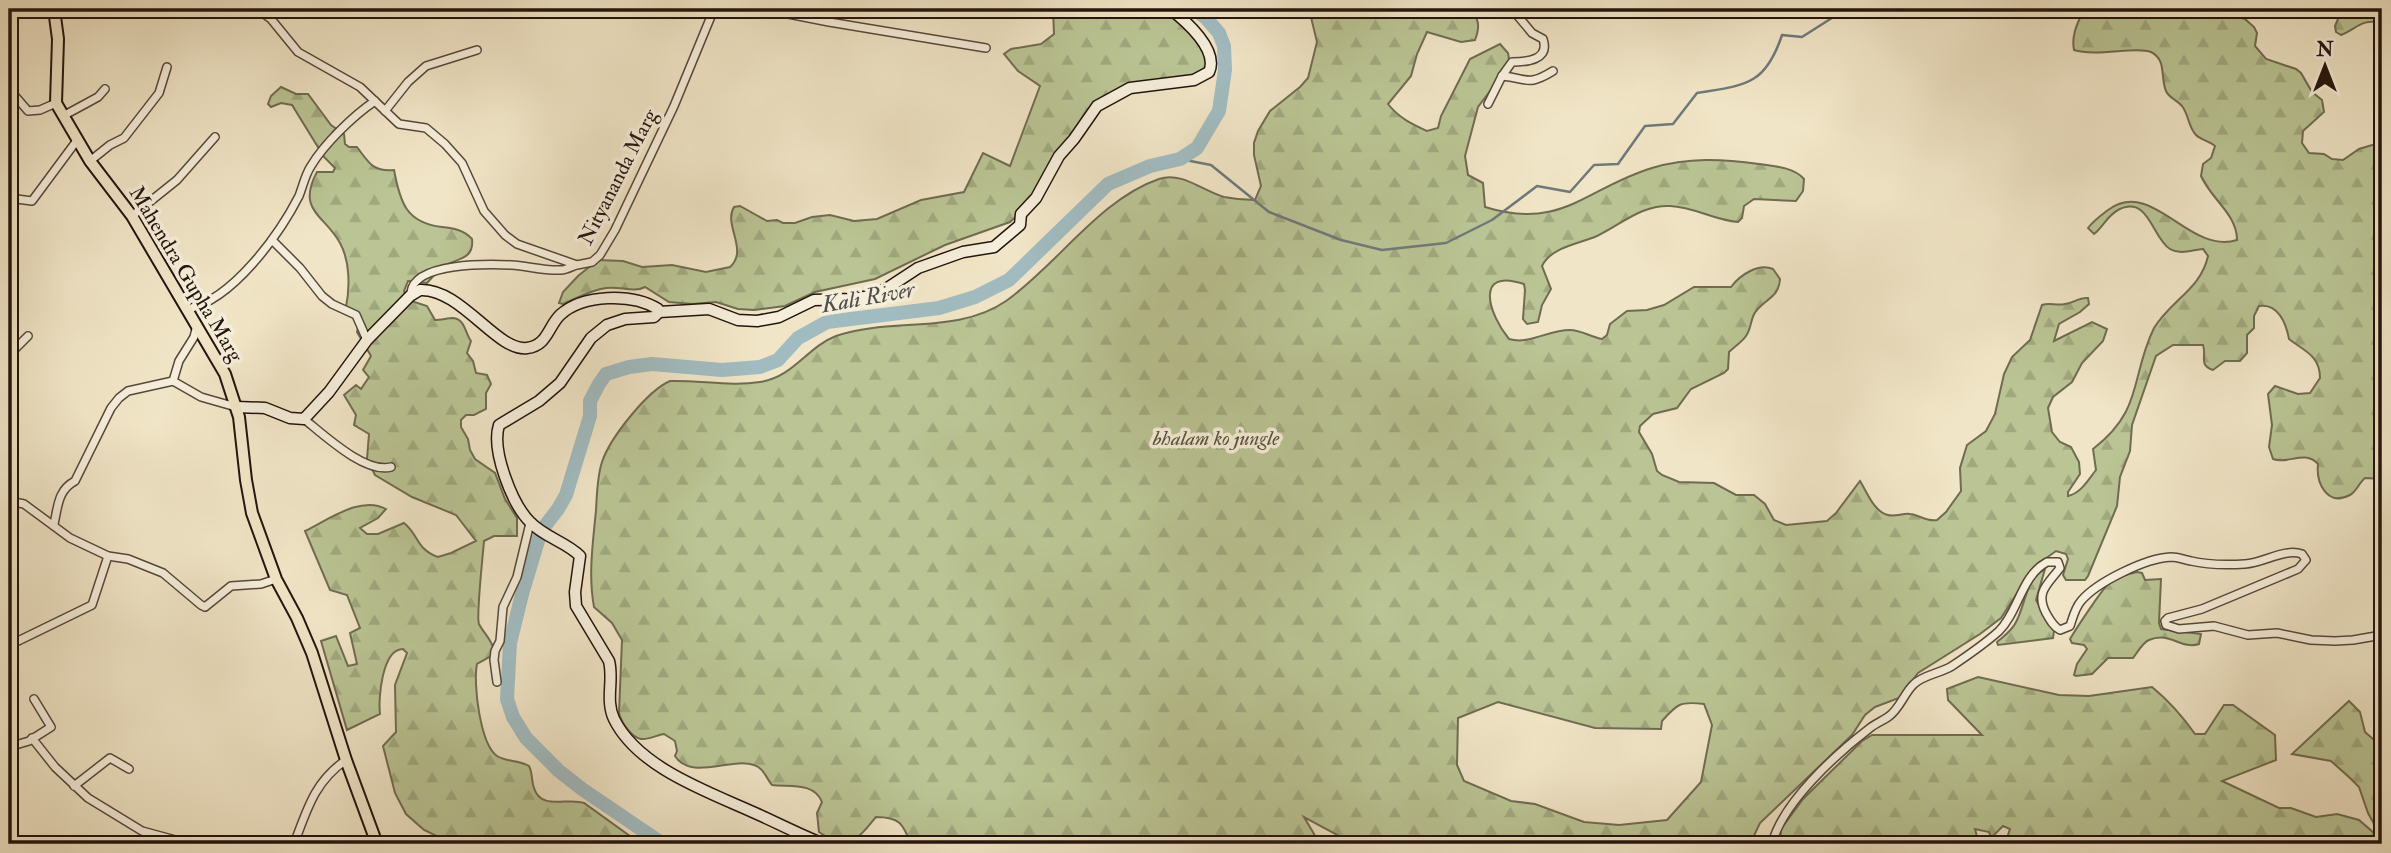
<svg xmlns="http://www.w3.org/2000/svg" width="2391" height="853" font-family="'IM FELL Double Pica',serif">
<defs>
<pattern id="forest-firs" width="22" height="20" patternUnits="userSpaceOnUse" patternTransform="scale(1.75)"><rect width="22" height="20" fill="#bac494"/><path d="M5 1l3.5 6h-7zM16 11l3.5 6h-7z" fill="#a0a87e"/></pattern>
</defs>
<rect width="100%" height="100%" fill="#f0e5c6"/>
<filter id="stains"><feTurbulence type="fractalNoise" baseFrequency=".00286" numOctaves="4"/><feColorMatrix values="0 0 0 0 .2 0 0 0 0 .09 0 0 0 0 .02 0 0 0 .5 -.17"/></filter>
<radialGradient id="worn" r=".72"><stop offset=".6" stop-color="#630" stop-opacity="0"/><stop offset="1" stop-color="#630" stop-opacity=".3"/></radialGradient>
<g fill="url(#forest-firs)" stroke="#6f6c50" stroke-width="2" fill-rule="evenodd">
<path d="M1053 9H1163L1182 22 1206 53 1208 62 1203 73C1167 84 1125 77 1095 104L1039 189 1021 212 1010 222 945 245 875 279 815 292 785 306 754 310 738 309 716 302 692 304 669 302 645 287C634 293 620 286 606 288 591 290 577 298 563 304L559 303 563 292 578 276 598 260 623 261 642 267 672 265 706 272 730 267C749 250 723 225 734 207L740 206 767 221 777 220 783 223H795L812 217 830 215 854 221 877 219 921 200 964 192 983 153 1010 166 1040 86 1018 71 1004 54 1011 49 1041 44 1054 34Z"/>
<path d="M1309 9H1472C1479 21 1480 27 1475 40L1461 42 1427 32 1417 54 1411 76 1388 104C1399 118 1412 124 1427 131L1438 128 1441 116 1470 59 1500 44 1508 53 1510 65 1478 107 1465 156 1468 175 1483 183 1485 207C1562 231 1586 188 1652 168 1688 157 1723 159 1759 164 1773 166 1794 167 1804 179L1803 191 1796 201 1754 199 1744 206 1742 218 1738 222C1713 220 1695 207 1670 206 1641 205 1622 224 1597 236 1579 244 1551 247 1542 266L1551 289 1542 305 1538 322 1527 324 1523 319 1525 290 1524 284C1473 267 1489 315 1509 339 1529 345 1548 330 1570 330 1581 330 1591 337 1602 339L1607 335 1610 324 1627 311 1647 310 1664 305 1694 287H1731C1740 275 1758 263 1773 269L1780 279C1779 297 1767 298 1757 310 1750 317 1752 328 1746 336 1742 342 1734 347 1729 352L1728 369 1724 373 1691 389 1677 408 1653 414 1640 426 1639 432 1652 454 1657 471 1662 475 1679 482 1714 483 1736 495H1754L1765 504 1774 520 1786 525 1827 521 1836 513 1860 481C1867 492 1874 512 1888 515 1895 517 1903 513 1910 514 1920 515 1926 522 1937 520L1946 512 1961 491 1960 468 1967 445 1986 431 1995 414 2004 374 2012 357 2030 340 2042 305C2050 302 2056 306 2065 304 2074 303 2079 297 2088 298L2089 304 2080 312 2059 324 2054 341 2092 322 2107 329 2103 341 2082 363 2072 382 2053 397 2048 408 2052 432 2060 442 2071 447 2079 462 2080 474 2068 492V496C2081 493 2088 480 2096 470L2093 449C2144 410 2130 377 2154 328 2171 300 2201 289 2208 256L2203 249C2192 250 2180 255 2170 249 2152 238 2149 194 2118 210 2107 216 2103 227 2094 234L2088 228C2093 221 2100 216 2108 210 2153 177 2188 255 2237 240 2237 214 2211 199 2201 176L2203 164 2211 158 2215 146C2209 141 2201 140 2196 135 2188 127 2189 115 2182 106 2177 100 2169 98 2166 91 2160 77 2167 60 2151 52 2137 46 2096 57 2074 50 2071 35 2078 22 2084 9H2213L2245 19 2254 27 2257 33 2255 46 2266 59 2296 69 2301 73 2312 92 2322 100 2324 112 2303 131 2302 143 2309 153 2324 154 2332 159 2343 160 2359 149 2382 142V479L2365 478C2359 483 2356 492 2350 495 2327 507 2316 483 2318 464 2305 449 2288 465 2273 459L2269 447 2272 425 2268 394 2275 386 2298 394 2310 393 2320 378C2320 355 2304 351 2289 339 2286 323 2278 303 2259 306L2254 316V328L2247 335V353L2240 361H2225L2213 370C2198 365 2207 356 2203 345H2173L2156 356 2132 425 2130 451 2120 477 2117 506 2088 576 2085 580H2066L2063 575 2068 559 2066 554 2056 551 2034 567 2001 618 1980 634 1918 673 1899 698 1875 707 1865 715 1852 735 1760 823 1750 844H1479L1419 839 1414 844H1354L1304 817 1320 844H911C903 824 900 817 876 817 858 839 848 853 819 832L817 813 822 802C814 782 790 787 772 785 766 778 764 768 754 765 731 757 691 781 675 756L677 751 675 741 664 734C657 735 648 740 641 739 631 737 621 722 619 713L622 640 612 623 594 607C588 574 593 543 596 510 597 495 597 477 602 462 610 438 647 391 670 381 700 380 731 387 760 382 794 377 807 347 836 336 890 317 957 335 1006 301 1057 265 1100 199 1159 179 1181 171 1203 191 1224 197 1234 199 1245 200 1255 200L1261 186 1254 155V143L1258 131 1270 111 1300 87 1308 78 1317 42ZM1498 702 1595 728 1661 729 1662 721C1677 704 1680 701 1704 704L1712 725 1701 782 1667 820 1619 825 1584 822 1535 804 1511 801 1464 781 1457 765 1458 718Z"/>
<path d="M2342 9H2382V23C2361 18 2357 29 2341 35L2336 32 2335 26Z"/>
<path d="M281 87 296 94H308L331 125 344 134 345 144 349 147H357C369 163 373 172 394 170 400 202 406 223 442 227 453 228 464 230 472 239 474 257 462 258 448 264 440 268 433 276 427 283L408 281 404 291 408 300 427 306 435 320C441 320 448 318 453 318 465 319 465 333 471 341L467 353 473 361 476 373 487 375 491 384 486 393V409L474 415H466L461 420V427L468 439 470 450 475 459 495 473 505 499 517 518V536H494L484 541C483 554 476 617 479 624 483 632 490 638 493 647L491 656 477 664C473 683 480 744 497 756 506 762 519 760 529 766 533 774 531 780 534 788 541 811 568 797 584 803L641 844H453L424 830 406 814 395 793 383 746 396 732 395 685 407 653 403 649C382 649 378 699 380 714L347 730 321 641 336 636 348 666 357 664 350 633 360 628 347 595 330 590 305 531C328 520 361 495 386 509L378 518 360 528 367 534H378L404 523C419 535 416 549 438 557L451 553 476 541 456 515 412 497 375 475 367 459 369 434 354 425 356 415 344 395 356 385 361 389 369 377 363 370 371 356 357 332 359 323 346 307C350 287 350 261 340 243 325 215 296 211 317 172H333L335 168 324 157 292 105 281 103 271 107 268 104 271 96Z"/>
<path d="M2045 569 2036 600 2054 631 2053 638 1998 645 1997 642C2004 636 2012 631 2016 622 2025 606 2026 578 2045 569Z"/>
<path d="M2137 572 2142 573 2145 580 2161 579 2159 623 2161 629 2201 634 2199 644C2181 650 2170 631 2149 640 2142 643 2138 652 2133 658H2108L2092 674 2076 676 2074 675 2077 664 2087 649 2084 645 2072 643 2070 639C2076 629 2102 589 2110 582 2117 577 2128 574 2137 572Z"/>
<path d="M1978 677 2059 695 2089 696 2152 687C2168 700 2183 717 2195 734H2205L2224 705H2233L2275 735 2276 760 2222 781 2279 808H2291L2316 817 2337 814 2359 820 2382 840V844H2005L2010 829 2003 826 1991 838 1989 832 1975 829 1979 844H1780L1781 829 1803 799 1862 741 1872 735H1982L1948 700 1947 689Z"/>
<polygon points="2349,701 2360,712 2365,732 2382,747 2382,838 2368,813 2359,787 2350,778 2331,761 2292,754"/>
</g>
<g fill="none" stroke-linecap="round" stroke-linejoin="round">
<path stroke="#6f7979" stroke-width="2.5" d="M1180 159 1211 165 1269 212 1341 240 1382 250 1446 243 1492 220 1537 186 1570 192 1594 165 1618 164 1645 126 1673 124 1697 93C1745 85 1765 86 1782 35L1802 37 1846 9"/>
<polyline stroke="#a1bcc1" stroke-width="14" points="663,844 582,789 559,771 526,738 513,717 507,699 510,643 522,594 541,531 558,509 566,495 590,416 590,401 599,384 606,374 629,367 652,364 722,370 760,367 778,360 798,338 827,322 939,308 975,297 1009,280 1108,184 1150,166 1180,159 1197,148 1219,111 1225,70 1224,46 1219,33 1206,18 1194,9"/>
<defs>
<g id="street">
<polyline points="257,9 271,19 298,52 360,87 399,124 426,128 445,144 462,163 484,211 505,235 517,244 577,265 592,262 600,255 615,230 674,106 714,9"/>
<polyline points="762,9 829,22 986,48"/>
<path d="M1502 76C1528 78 1527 87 1553 71"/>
<polyline points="9,89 28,111 40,110 56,103"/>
<path d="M1488 104 1502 76 1512 62C1527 62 1550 60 1543 39L1532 33 1512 9"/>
<polyline points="385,111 408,82 426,66 477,50"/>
<polyline points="63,116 98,97 105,89"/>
<polyline points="90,161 110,145 124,138 159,93 167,67"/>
<polyline points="9,198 32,201 78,139"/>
<polyline points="132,216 177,180 215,137"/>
<polyline points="272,240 300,268 322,296 332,304 356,315 367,340"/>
<path d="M414 293 411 292C415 262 489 264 511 265 528 266 544 271 561 270 566 270 571 267 576 265"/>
<path d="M188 309C233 299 279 235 299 196 303 186 305 175 311 166 324 144 354 115 375 101"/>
<polyline points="9,355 28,336"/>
<polyline points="173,381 179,361 194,337 197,325"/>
<path d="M304 419C323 434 365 474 391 467"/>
<polyline points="9,501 24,504 70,538 108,556 128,559 163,573 201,605 205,607 231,586 261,584 276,579"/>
<path d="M54 524C58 506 58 490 75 481L111 408 119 398 128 391 173 381 201 397 236 407"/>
<polyline points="16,642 92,605 108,556"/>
<polyline points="497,682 494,660 495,651 500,641 503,607 517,577 530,523"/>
<polyline points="32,738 55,767 88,798 142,831 190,844"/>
<polyline points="9,747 29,741 51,727 34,699"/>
<polyline points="74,786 110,758 129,769"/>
<path d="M294 844C307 810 314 782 346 760"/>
<path d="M1772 844C1782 803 1836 754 1870 728 1875 724 1882 721 1888 717 1900 709 1904 693 1914 684 1923 675 1941 673 1952 666 1964 658 1989 640 1999 631 2019 611 2021 576 2047 562H2058L2060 568C2048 584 2035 592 2046 613 2050 620 2053 626 2060 630L2070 626C2073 617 2075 608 2081 601 2097 582 2146 558 2171 557 2179 557 2184 560 2191 561 2208 565 2228 565 2245 564 2264 563 2284 548 2302 554L2306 560 2298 569 2202 609 2168 618 2165 621 2166 625 2179 629 2214 626 2248 635 2277 633 2311 640 2335 641 2353 640 2382 635"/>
</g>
<g id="secondary">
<path d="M659 312 709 309 738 320 757 321 779 317 814 300 853 299 870 296 886 289 918 268 963 252 994 247 1020 225 1021 214 1036 198 1059 156 1074 139 1097 106 1130 88 1194 80 1209 72C1219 50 1186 21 1170 9"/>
<path d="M236 407 265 408 290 418 304 419 329 392 367 340 410 296 420 290C461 288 497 352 527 348 547 346 548 327 560 315 583 294 632 293 658 309L659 312 654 317 625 319 607 325 591 338 560 383 539 401 499 425C491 450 512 504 530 522 544 537 566 542 580 556L575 592 576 606 609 661C614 680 605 700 614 719 638 768 709 792 755 813 778 823 800 835 824 844"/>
</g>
<polyline id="primary" points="54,9 58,39 56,103 90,161 132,216 225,374 239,417 246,480 252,513 276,579 297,618 312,653 346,760 377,844"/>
</defs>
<use href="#street" stroke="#57483b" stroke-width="10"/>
<use href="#secondary" stroke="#24140d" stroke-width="13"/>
<use href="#primary" stroke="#24140d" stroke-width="14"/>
<use href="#street" stroke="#f5eeda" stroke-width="7"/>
<use href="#secondary" stroke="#f5eeda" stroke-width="10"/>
<use href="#primary" stroke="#f0e5c6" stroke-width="10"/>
</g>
<g text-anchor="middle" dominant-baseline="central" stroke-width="7" stroke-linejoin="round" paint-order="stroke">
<g font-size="21" fill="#24140d" stroke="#f5eeda">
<text transform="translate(618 177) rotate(-63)">Nityananda Marg</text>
<text transform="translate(186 274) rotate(59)">Mahendra Gupha Marg</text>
</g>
<g font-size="21" font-style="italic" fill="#58523c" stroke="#f5eeda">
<text x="1216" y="438">bhalam ko jungle</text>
</g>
<g font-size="23" font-style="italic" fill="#504f4c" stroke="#f5eeda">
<text transform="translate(868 297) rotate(-10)">Kali River</text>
</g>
</g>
<rect width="2391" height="853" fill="none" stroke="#f0e5c6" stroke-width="35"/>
<rect x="10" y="10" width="2370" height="832" fill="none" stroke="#24140d" stroke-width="3.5"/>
<rect x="18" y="18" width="2356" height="818" fill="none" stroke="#24140d" stroke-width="2"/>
<g transform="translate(2325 66)" stroke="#f5eeda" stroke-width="5" paint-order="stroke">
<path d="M0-5L12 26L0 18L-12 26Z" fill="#24140d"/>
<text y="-10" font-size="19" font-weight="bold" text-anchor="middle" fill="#24140d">N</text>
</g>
<rect width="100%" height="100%" filter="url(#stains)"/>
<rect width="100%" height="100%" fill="url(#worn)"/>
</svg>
